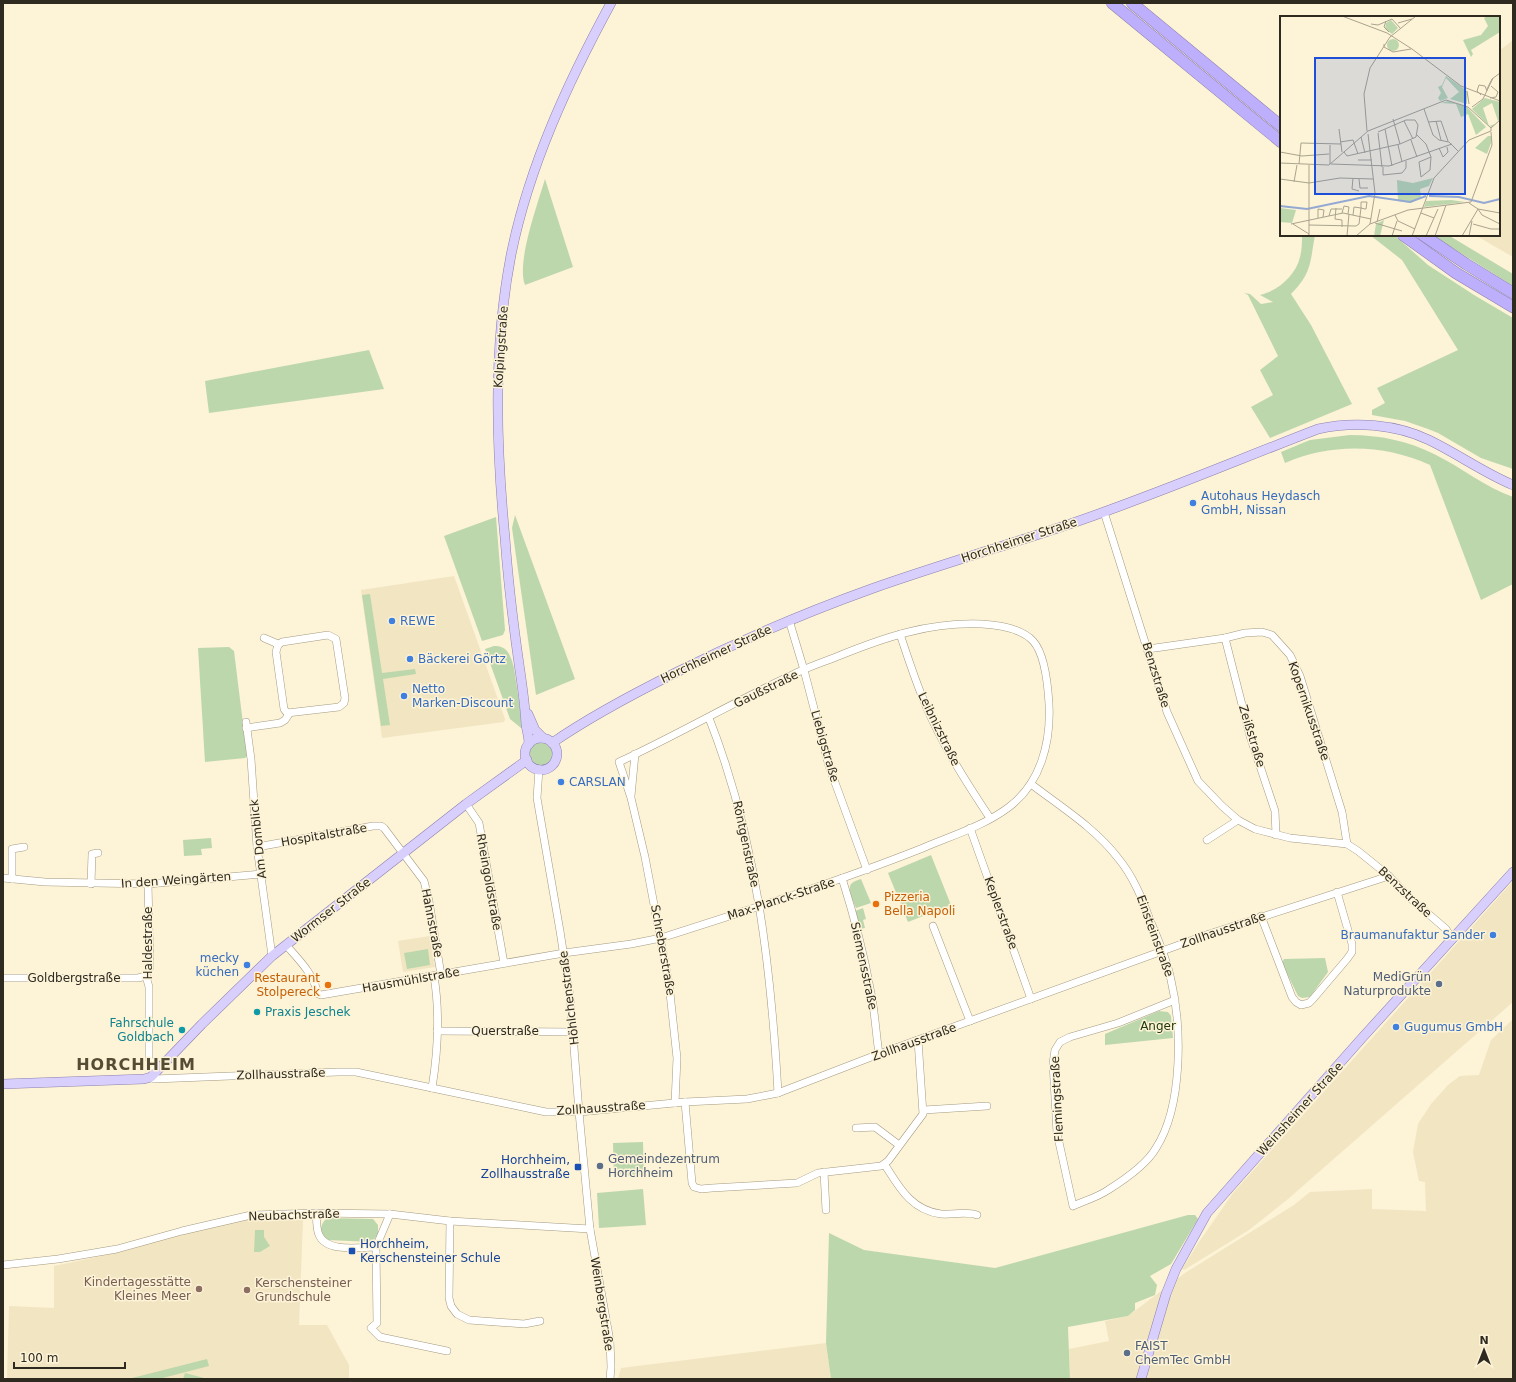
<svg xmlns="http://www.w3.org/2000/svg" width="1516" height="1382" font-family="'DejaVu Sans',sans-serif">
<rect width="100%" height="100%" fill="#fdf3d7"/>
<g fill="#f2e5c2">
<polygon points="1513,40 1513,257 1475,235 1499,235 1499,51"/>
<polygon points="454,576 505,719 504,722 382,738 361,590"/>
<polygon points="1513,881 1513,1002 1288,1199 1249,1230 1184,1270 1182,1269 1199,1242 1233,1193"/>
<polygon points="430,936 435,967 403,972 398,941"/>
<polygon points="1513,1019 1513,1379 1070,1379 1069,1349 1109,1341 1105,1321 1128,1316 1185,1273 1294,1205 1310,1192 1372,1189 1372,1209 1426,1211 1425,1182 1419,1181 1413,1152 1418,1124 1431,1104 1448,1085 1460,1076 1479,1075 1491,1040"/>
<polygon points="252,1219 303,1220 299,1325 327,1325 349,1365 349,1379 7,1379 9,1306 54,1308 54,1266 120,1252 214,1225"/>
<polygon points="826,1343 831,1379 618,1379 621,1368"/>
</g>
<g fill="#bdd7ad">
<path d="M545 179 573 267 525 285C516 263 538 203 545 179Z"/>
<path d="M1302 235H1315C1310 262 1312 273 1291 294L1311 325 1352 404 1270 438 1251 407 1273 395 1260 370 1278 356 1248 295 1244 293 1250 294 1261 304 1273 302 1260 295C1278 291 1296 275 1300 257 1302 250 1302 242 1302 235Z"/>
<polygon points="1370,235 1394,235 1428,265 1474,295 1513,318 1513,469 1481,458 1438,433 1428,429 1405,421 1372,415 1372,410 1385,403 1377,388 1458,350 1402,260"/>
<polygon points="1432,235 1448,235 1513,274 1513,286"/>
<polygon points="369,350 384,389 209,413 205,381"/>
<path d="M1350 435C1380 435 1408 441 1434 454 1461 467 1485 487 1513 497V584L1481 600 1430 465C1383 444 1332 443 1285 463L1281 452 1310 440Z"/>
<polygon points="515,515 575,679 536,695 512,528"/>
<polygon points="496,517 505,630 503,635 482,641 444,536"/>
<polygon points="370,594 382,673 415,669 416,674 383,679 390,725 381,726 362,595"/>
<path d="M494 646C508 645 511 657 514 668L523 728H521L510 719 485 649Z"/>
<polygon points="229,647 234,651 247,756 245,758 205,762 198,648"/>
<circle cx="541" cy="754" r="12"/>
<polygon points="211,838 212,848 201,849 202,855 184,856 183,840"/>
<polygon points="931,855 951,905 908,922 888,873"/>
<path d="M861 879 871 903 856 908C854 902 846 888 852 883 854 881 858 880 861 879Z"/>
<polygon points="863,908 866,919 863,920 865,928 860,929 855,911"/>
<polygon points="428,949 430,965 407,969 404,953"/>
<polygon points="1325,958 1328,972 1310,997 1302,998 1298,996 1282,963 1284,959"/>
<polygon points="1159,1011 1168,1012 1171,1016 1173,1038 1105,1045 1105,1034"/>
<polygon points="643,1142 644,1175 614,1177 613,1143"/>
<polygon points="643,1189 646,1225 599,1228 597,1193"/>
<polygon points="1188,1215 1195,1215 1198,1219 1171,1264 1150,1276 1157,1285 1155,1295 1135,1303 1135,1310 1128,1316 1068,1327 1070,1379 831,1379 826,1343 829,1233 864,1250 995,1268"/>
<path d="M327 1218 373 1219 378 1225V1234L372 1242 327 1240C319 1233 319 1225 327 1218Z"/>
<polygon points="255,1230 264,1230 264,1237 270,1246 260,1252 254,1252"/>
<polygon points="207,1359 209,1366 159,1379 128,1379"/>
<polygon points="185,1373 208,1379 183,1379"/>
</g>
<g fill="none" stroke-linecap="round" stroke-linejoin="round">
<defs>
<g id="minor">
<polyline points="1104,512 1167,712 1198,781 1222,806 1238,820 1255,829 1290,838 1347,844 1358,851 1389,876 1411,899 1446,929 1452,939"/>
<polyline points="789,620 804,670 829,766 867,870"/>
<path d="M900 634C908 658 916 683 926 706 943 746 966 782 990 818"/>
<polygon points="328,635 336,639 345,698 344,703 339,707 287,713 284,709 276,652 278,645 282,642"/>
<polyline points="264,638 278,644"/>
<polyline points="1225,638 1250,736 1275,811 1276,835"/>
<polyline points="1148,649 1225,638 1245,633 1262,632 1272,635 1290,655 1300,676 1342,812 1347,844"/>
<path d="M709 718C756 837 771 966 778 1093"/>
<polyline points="246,722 251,759 257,847 272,956"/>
<polyline points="246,728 280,723 285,720 289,714"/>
<polyline points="539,769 537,798 560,931 570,996 579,1112 590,1229 610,1341 611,1367 610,1379"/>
<path d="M1031 784C1061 807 1095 828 1118 858 1133 876 1142 898 1150 920 1158 939 1167 959 1171 980 1182 1027 1183 1106 1156 1148 1147 1164 1124 1180 1108 1190 1098 1197 1084 1201 1073 1206L1057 1133 1053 1063 1055 1050 1060 1042 1070 1037 1118 1023 1175 1000"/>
<polyline points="631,796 635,754"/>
<polyline points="466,804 479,823 504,963"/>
<polyline points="970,828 1031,999"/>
<polyline points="1207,840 1238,820"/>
<polyline points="257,847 373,826 381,826 384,828 424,881 429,901 441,975"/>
<polyline points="3,878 45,882 148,884 261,874"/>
<path d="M842 878C854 916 864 954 871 993 875 1013 876 1034 879 1054"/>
<polyline points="12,879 12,849 24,847"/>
<polyline points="91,884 92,854 98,853"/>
<polyline points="148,884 150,967 146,976 149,987 149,1059 156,1071"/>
<polyline points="1261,916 1292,997 1296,1002 1301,1005 1309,1003 1313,999 1347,959 1352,952 1352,944 1337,892"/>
<polyline points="933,926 970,1021"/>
<path d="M286 945C299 960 313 973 318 994L321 995 564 953 631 944 661 938C749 910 837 882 923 848 951 836 984 826 1009 807 1041 783 1051 742 1049 704 1048 687 1045 654 1033 641 1021 628 999 625 982 624 929 622 885 637 836 657 821 663 805 668 790 676 732 703 677 735 619 762L631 798 645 857 669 984 677 1058 675 1103"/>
<polyline points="3,978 138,978 146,976"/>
<polyline points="437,1031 574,1032"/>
<polyline points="151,1077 154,1079 338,1072 356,1072 546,1112 579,1112 685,1102 747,1099 778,1093 879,1054 1209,934 1389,876"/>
<path d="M432 1088C438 1051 440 1013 434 976"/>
<polyline points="685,1102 692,1183 694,1187 701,1189 712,1188 797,1183 818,1173 881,1166 888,1161 923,1114 918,1040"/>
<polyline points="924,1110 987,1106"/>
<polyline points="856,1128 875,1127 899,1145"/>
<path d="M885 1165C899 1187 911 1210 941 1214 953 1215 965 1211 977 1215"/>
<polyline points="824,1172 826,1210"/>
<path d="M316 1213C317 1220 316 1228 319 1235 327 1253 360 1247 376 1247"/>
<polyline points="390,1214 376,1247 377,1323 371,1328 380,1337 447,1351"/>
<polyline points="450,1221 449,1298 451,1306 457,1314 469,1320 524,1324 540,1321"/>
<polyline points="3,1265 58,1259 117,1249 182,1231 251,1215 316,1213 390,1214 450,1221 590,1229"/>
</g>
<g id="major">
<polyline points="528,714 535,730 543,738"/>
<circle cx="541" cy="754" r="16"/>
<path d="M552 743C591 716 633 694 675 673 739 641 804 613 871 589 933 567 998 548 1061 527 1148 498 1232 462 1318 429 1354 421 1396 424 1429 440 1458 454 1484 473 1513 485"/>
<path d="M529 744C529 737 527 731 526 725 525 704 522 684 519 664 513 622 508 580 505 538 496 444 493 349 511 255 529 166 568 82 611 3"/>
<polyline points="3,1084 144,1079 151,1077 202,1024 272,956 466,804 527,760"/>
<polyline points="1141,1379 1166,1294 1176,1269 1207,1213 1362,1038 1513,872"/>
</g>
<g id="highway">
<polyline points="1112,3 1281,142"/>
<polyline points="1132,3 1281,126"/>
<polyline points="1403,235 1456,273 1513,307"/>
<polyline points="1423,235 1466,264 1513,293"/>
</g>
</defs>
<use href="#minor" stroke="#a49a81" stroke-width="8"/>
<use href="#major" stroke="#8c80af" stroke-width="10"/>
<use href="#highway" stroke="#8c80af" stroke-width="12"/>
<use href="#minor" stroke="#fff" stroke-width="7"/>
<use href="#major" stroke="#d8cffd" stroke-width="9"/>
<use href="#highway" stroke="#beaffc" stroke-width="11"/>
</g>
<g fill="#3f7fe0" stroke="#fdf3d7" stroke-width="1.5">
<circle cx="1193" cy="503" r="4"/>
<circle cx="392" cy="621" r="4"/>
<circle cx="410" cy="659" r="4"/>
<circle cx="404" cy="696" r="4"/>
<circle cx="561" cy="782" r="4"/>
<circle cx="1493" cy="935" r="4"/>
<circle cx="247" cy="965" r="4"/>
<circle cx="1396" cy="1027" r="4"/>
</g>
<g fill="#e8710a" stroke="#fdf3d7" stroke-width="1.5">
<circle cx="876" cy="904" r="4"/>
<circle cx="328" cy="985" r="4"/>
</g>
<g fill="#5c6f8a" stroke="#fdf3d7" stroke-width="1.5">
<circle cx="1439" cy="984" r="4"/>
<circle cx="600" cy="1166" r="4"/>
<circle cx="1127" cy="1353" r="4"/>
</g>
<g fill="#0f9aa8" stroke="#fdf3d7" stroke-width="1.5">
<circle cx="257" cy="1012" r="4"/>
<circle cx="182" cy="1030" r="4"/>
</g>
<g fill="#1a4fb4" stroke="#fdf3d7" stroke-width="1.5">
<rect x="574" y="1163" width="8" height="8" rx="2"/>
<rect x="348" y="1247" width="8" height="8" rx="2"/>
</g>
<g fill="#8d6e63" stroke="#fdf3d7" stroke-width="1.5">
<circle cx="199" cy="1289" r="4"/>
<circle cx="247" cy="1290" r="4"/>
</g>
<g text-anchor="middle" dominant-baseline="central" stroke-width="3" stroke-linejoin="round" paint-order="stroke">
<g font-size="12" fill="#2e2a20" stroke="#fdf3d7">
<text transform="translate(501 347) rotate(-86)">Kolpingstraße</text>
<text transform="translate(1019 540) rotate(-18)">Horchheimer Straße</text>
<text transform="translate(716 654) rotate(-25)">Horchheimer Straße</text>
<text transform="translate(1156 675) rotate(73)">Benzstraße</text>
<text transform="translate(766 689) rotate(-26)">Gaußstraße</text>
<text transform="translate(1309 711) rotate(71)">Kopernikusstraße</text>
<text transform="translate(939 729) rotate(64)">Leibnizstraße</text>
<text transform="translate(1252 736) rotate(73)">Zeißstraße</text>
<text transform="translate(825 746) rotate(74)">Liebigstraße</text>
<text transform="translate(324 835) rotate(-10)">Hospitalstraße</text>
<text transform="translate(258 839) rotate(-96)">Am Domblick</text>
<text transform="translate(746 844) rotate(78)">Röntgenstraße</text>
<text transform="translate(176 880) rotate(-4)">In den Weingärten</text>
<text transform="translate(489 882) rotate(80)">Rheingoldstraße</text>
<text transform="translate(1405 892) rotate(43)">Benzstraße</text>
<text transform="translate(781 899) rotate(-18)">Max-Planck-Straße</text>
<text transform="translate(331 910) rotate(-38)">Wormser Straße</text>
<text transform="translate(1001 913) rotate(70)">Keplerstraße</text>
<text transform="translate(432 923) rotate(79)">Hahnstraße</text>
<text transform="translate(1223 930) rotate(-19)">Zollhausstraße</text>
<text transform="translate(1155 936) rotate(70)">Einsteinstraße</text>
<text transform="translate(148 943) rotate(-90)">Haldestraße</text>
<text transform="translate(663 950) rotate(80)">Schreberstraße</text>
<text transform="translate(864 966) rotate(78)">Siemensstraße</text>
<text x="74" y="978">Goldbergstraße</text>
<text transform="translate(411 980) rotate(-10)">Hausmühlstraße</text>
<text transform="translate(569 998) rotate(-97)">Höhlchenstraße</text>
<text x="505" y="1031">Querstraße</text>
<text transform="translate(914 1042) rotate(-20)">Zollhausstraße</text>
<text transform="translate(281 1074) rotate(-2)">Zollhausstraße</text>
<text transform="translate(1057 1099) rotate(-93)">Flemingstraße</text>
<text transform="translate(601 1108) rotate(-4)">Zollhausstraße</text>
<text transform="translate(1300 1109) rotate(-48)">Weinsheimer Straße</text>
<text transform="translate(294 1215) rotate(-2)">Neubachstraße</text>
<text transform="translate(602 1304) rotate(81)">Weinbergstraße</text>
</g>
<g font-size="12" fill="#366cbe" stroke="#fdf3d7" text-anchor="start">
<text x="1201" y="496">Autohaus Heydasch<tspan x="1201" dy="14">GmbH, Nissan</tspan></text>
<text x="400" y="621">REWE</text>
<text x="418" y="659">Bäckerei Görtz</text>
<text x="412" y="689">Netto<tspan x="412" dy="14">Marken-Discount</tspan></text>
<text x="569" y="782">CARSLAN</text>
<text x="1485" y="935" text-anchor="end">Braumanufaktur Sander</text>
<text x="239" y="958" text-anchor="end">mecky<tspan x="239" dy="14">küchen</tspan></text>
<text x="1404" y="1027">Gugumus GmbH</text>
</g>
<g font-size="12" fill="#c56008" stroke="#fdf3d7" text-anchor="start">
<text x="884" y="897">Pizzeria<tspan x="884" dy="14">Bella Napoli</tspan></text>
<text x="320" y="978" text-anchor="end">Restaurant<tspan x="320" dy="14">Stolpereck</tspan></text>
</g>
<g font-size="12" fill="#4e5e75" stroke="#fdf3d7" text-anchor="start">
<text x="1431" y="977" text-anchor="end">MediGrün<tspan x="1431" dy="14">Naturprodukte</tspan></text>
<text x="608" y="1159">Gemeindezentrum<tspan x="608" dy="14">Horchheim</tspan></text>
<text x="1135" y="1346">FAIST<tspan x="1135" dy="14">ChemTec GmbH</tspan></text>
</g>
<g font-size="12" fill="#0d838f" stroke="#fdf3d7" text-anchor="start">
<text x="265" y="1012">Praxis Jeschek</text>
<text x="174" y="1023" text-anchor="end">Fahrschule<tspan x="174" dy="14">Goldbach</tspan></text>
</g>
<g font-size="12" fill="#20390b" stroke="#fdf3d7">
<text x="1158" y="1026">Anger</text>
</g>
<g font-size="12" fill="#164399" stroke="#fdf3d7" text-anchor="end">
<text x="570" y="1160">Horchheim,<tspan x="570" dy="14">Zollhausstraße</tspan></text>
<text x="360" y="1244" text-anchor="start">Horchheim,<tspan x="360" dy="14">Kerschensteiner Schule</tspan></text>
</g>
<g font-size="12" fill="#785e54" stroke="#fdf3d7" text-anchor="end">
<text x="191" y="1282">Kindertagesstätte<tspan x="191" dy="14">Kleines Meer</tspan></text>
<text x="255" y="1283" text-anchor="start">Kerschensteiner<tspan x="255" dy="14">Grundschule</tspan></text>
</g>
<g font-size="16" font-weight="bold" letter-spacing="1" fill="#554c35" stroke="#fdf3d7">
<text x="136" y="1064">HORCHHEIM</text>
</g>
</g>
<g transform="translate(1280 16)">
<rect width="220" height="220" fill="#fdf3d7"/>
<path d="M207 0H220V16L191 34 193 38 191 41 183 24 201 19 208 10 204 2ZM111 4 118 12 112 18 105 13 106 7ZM107 29a6 6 0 1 1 12 0a6 6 0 1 1-12 0ZM166 60 187 75V88L170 83 179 76 166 62 162 71 168 82 160 85 158 82 161 77 158 71 162 69ZM205 82 220 86V103L218 105 212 87 203 92 209 110 215 108 212 111 209 110 192 93ZM168 85 187 91 206 111 196 119 188 98 181 101 176 88 161 87ZM208 120H211V127L207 138 195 132ZM153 162 149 170 140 173 141 182 131 187 118 185 117 164 133 167ZM171 184 185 186 144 191 146 185ZM0 192 16 194 12 207 0 206ZM104 204 100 220H94L96 208Z" fill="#bdd7ad"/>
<path fill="none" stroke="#93a9d3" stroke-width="2" d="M149 180 179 181 204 187 220 183M0 190 27 193 89 180 130 186 146 180"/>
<path fill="none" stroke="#aaa38e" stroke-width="1" d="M62 0 107 17 132 33 181 70 220 85M106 5 104 11 109 16M118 7 132 3M91 8 98 9 112 3 121 13M104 28V31L113 36 131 33M207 73 212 63 220 57M187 75 189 88M201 79 197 75 199 69 205 70 207 75M210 82 216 81 218 76 211 70M192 91 203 83 213 62M144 93 153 119 159 124 169 126 178 135M113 103 120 128M124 105 133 123M156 105 161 124M148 106 161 105 168 125M211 112 220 104M59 113 62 136M105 113 112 150M87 115 84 78 90 52 110 21 136 0M98 117 102 151M88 118 95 177 90 208M137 119 146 128 151 141 150 154 141 161 139 146 151 141M81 121 85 137M131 124 137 141M60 126 73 124 78 138M50 129V148M118 129 122 146M159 132 163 141 168 136 167 131M0 136 22 140 49 138M64 136 67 140 120 128 136 121 138 109 135 104H126L98 116M78 144H92M0 147 49 149 88 115 166 84 188 91 211 112M19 148 21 127 61 128M51 148 109 150 172 128M29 149V220M103 151V159L122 157 126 152V145M73 162 72 173 79 175M0 163 29 167 60 162 93 163M79 163 80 172H88M14 166 17 149M189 187 198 193 220 197M56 192 55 203 62 204V211M198 193 202 199 220 208M62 197 64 190 69 191 68 198M141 197 154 202M115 199 118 205 135 213M49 200 51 193H62M38 202V193L44 194 43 201M97 206 100 193M95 207 122 215M11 208 63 197 91 203M13 208 29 218M193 208 211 213H220M29 209 76 210 79 208 81 192V186H87L86 193H85L81 192 74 191 73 199M67 220 69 198M76 220 90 208 128 194 191 186 212 129 211 116M112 220 117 205M132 220 154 162 189 124 211 115V112M146 220 158 193M155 220 166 189M182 220 198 193M189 220 192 205"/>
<path fill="#1d4ed8" fill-opacity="0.15" stroke="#1d4ed8" stroke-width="2" d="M35 42H185V178H35Z"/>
<rect width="220" height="220" fill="none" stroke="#2e2a20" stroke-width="2"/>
</g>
<rect width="1516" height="1382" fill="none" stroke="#2e2a20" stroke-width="8"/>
<g transform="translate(1484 1350)" stroke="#fdf3d7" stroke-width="3" paint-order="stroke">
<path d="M0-3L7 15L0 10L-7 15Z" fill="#2e2a20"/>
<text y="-6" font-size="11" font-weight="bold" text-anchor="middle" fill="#2e2a20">N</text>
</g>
<path d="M14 1362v6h111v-6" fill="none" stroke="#2e2a20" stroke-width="2"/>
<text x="20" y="1362" font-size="12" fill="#2e2a20" stroke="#fdf3d7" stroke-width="3" paint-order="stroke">100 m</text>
</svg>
